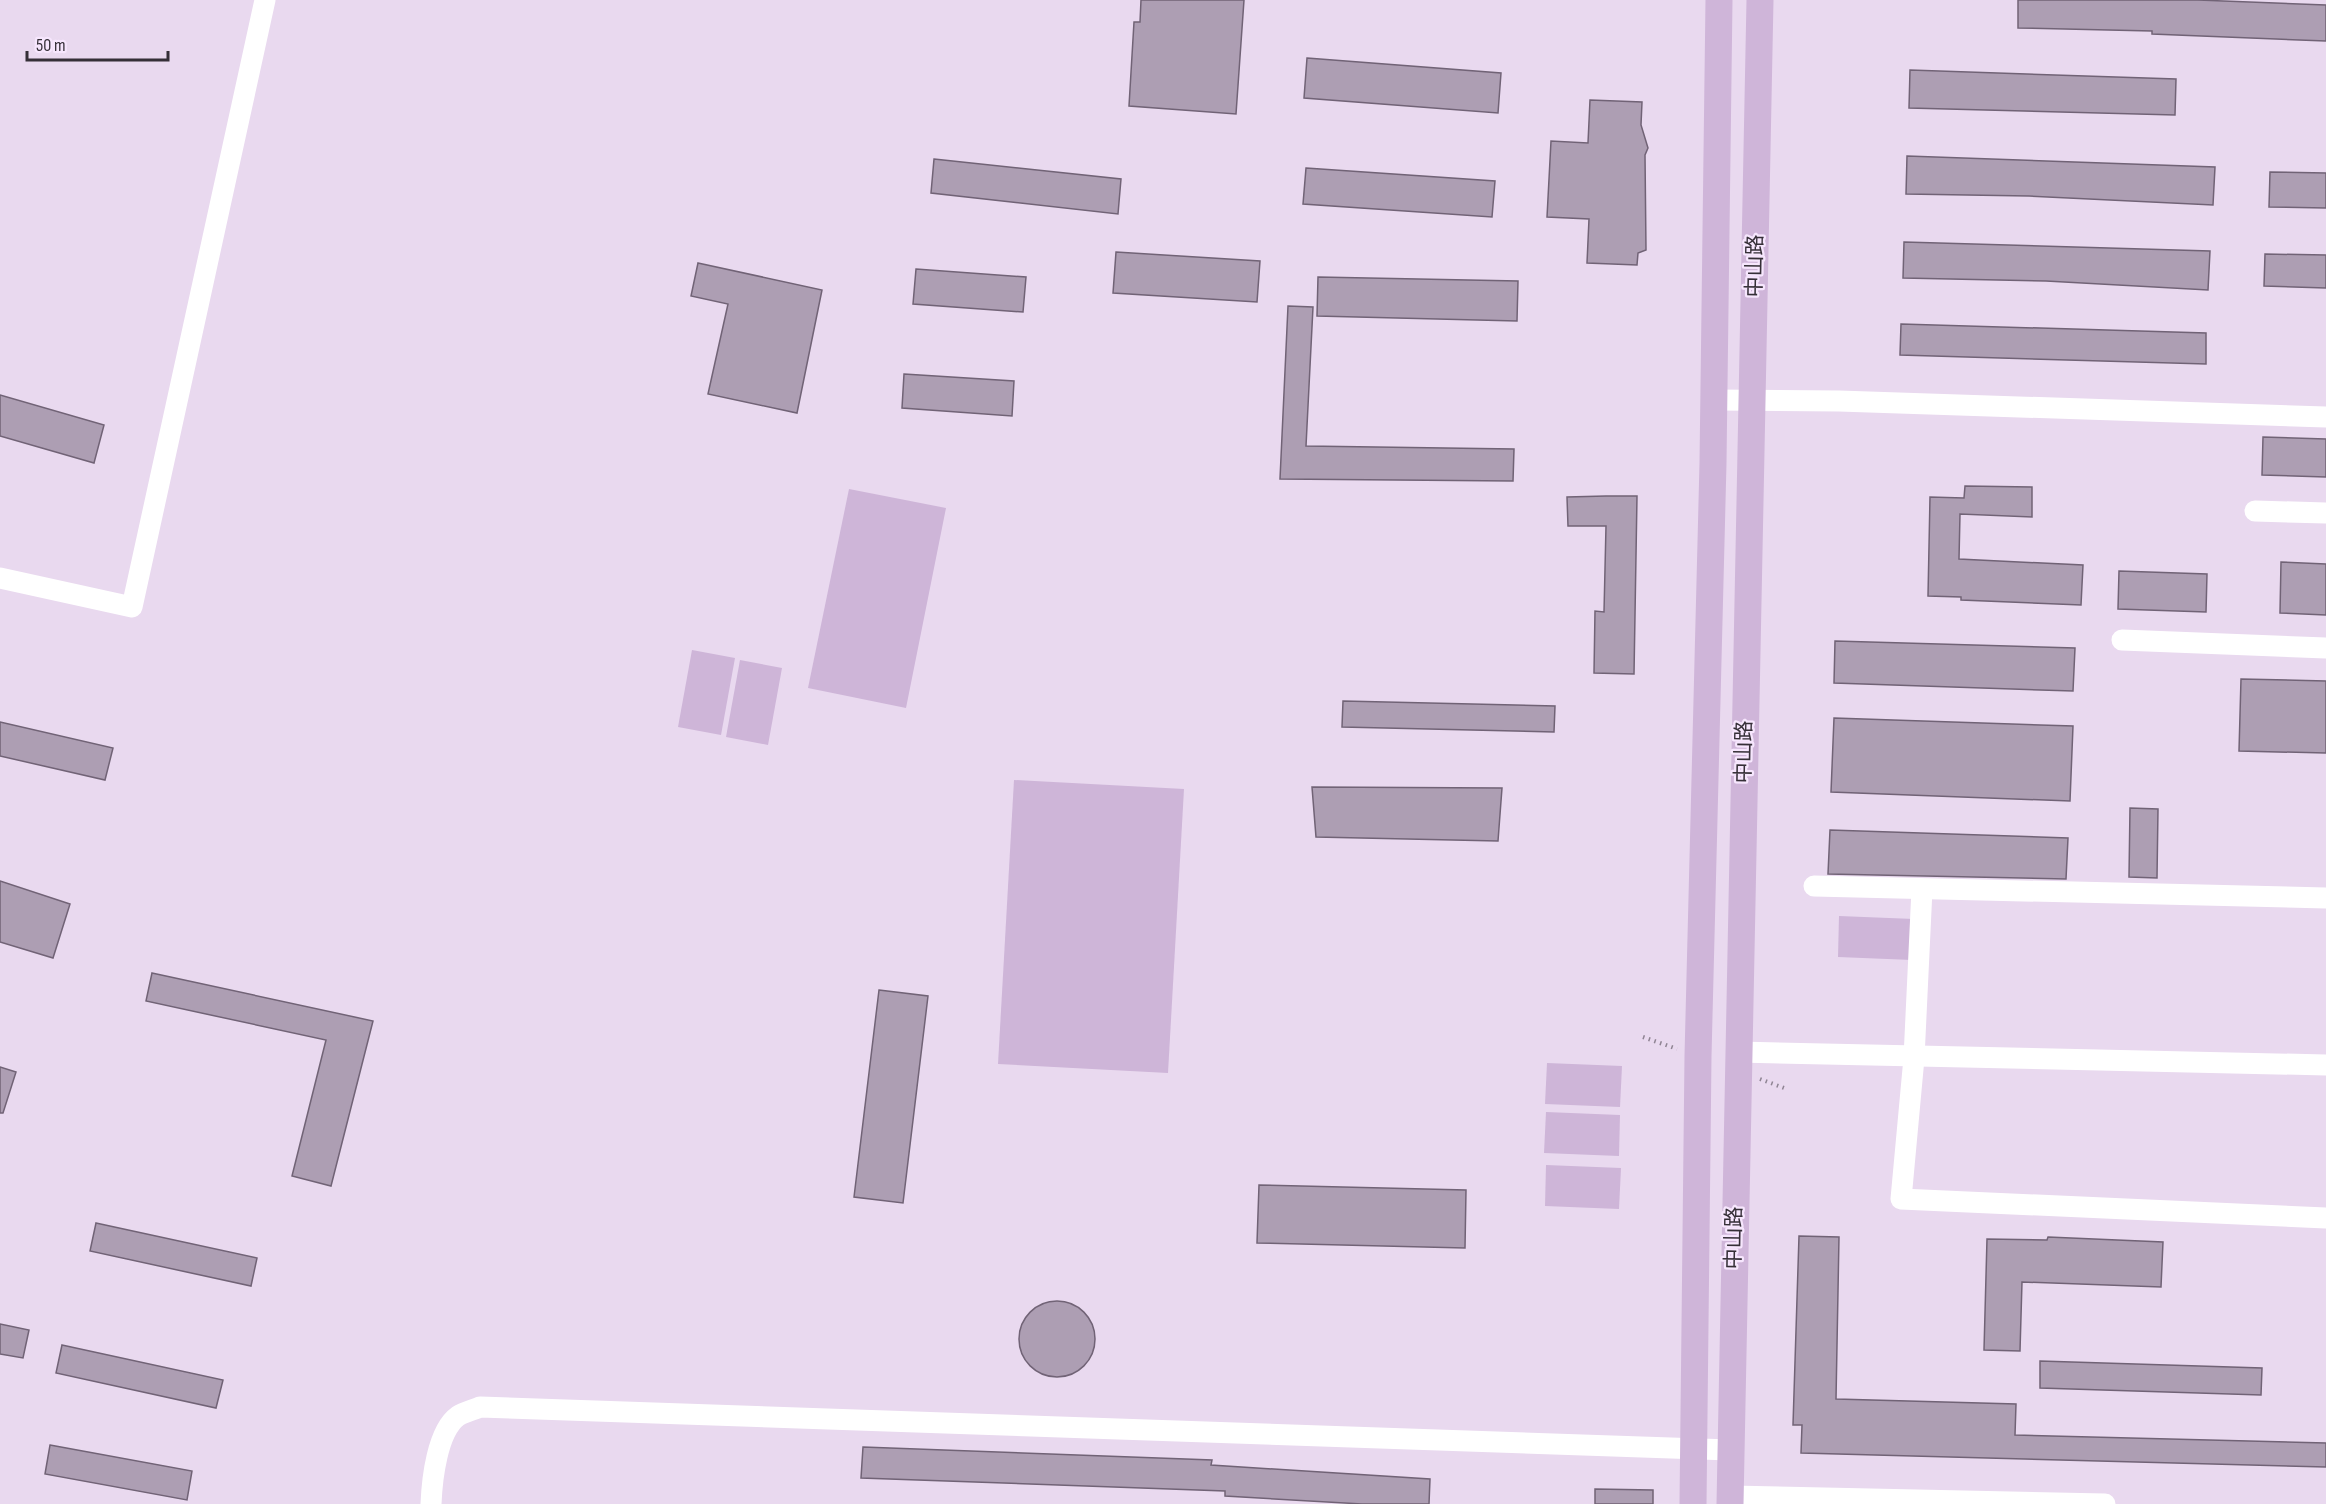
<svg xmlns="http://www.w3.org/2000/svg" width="2326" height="1504" font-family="'Sofia Sans Condensed','Noto Sans SC',sans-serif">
<rect width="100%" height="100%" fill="#e9d9ef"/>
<g fill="#ceb5d8">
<polygon points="849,489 946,508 906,708 808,688"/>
<polygon points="692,650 735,658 721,735 678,727"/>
<polygon points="740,660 782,668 768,745 726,737"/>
<polygon points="1014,780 1184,789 1168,1073 998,1064"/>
<polygon points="1839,916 1914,919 1912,960 1838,957"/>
<polygon points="1547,1063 1622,1066 1620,1107 1545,1104"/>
<polygon points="1546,1112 1620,1115 1619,1156 1544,1153"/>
<polygon points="1546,1165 1621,1168 1619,1209 1545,1206"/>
</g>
<g fill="#ad9eb3" stroke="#716376" stroke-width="1.5">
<polygon points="1141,0 1244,0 1236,114 1129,106 1134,22 1140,22"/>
<polygon points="2018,0 2198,0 2326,5 2326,41 2152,34 2152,31 2018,28"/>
<polygon points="1307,58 1501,73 1498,113 1304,98"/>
<polygon points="1910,70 2176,79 2175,115 1909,108"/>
<polygon points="1590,100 1642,102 1641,125 1648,148 1645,155 1646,250 1638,253 1637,265 1587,263 1589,219 1547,217 1551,141 1588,143"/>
<polygon points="1907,156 2215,167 2213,205 2029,196 1906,194"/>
<polygon points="934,159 1121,179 1118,214 931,193"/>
<polygon points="1306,168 1495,181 1492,217 1303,204"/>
<polygon points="2270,172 2326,173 2326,208 2269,207"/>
<polygon points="1904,242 2210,251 2208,290 2046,281 1903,278"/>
<polygon points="1116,252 1260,261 1257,302 1113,293"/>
<polygon points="2265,254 2326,255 2326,288 2264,286"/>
<polygon points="698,263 822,290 797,413 708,394 728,304 691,296"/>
<polygon points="916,269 1026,277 1023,312 913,304"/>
<polygon points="1318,277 1518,281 1517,321 1317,316"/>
<polygon points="1288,306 1313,307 1306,446 1514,449 1513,481 1280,479"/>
<polygon points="1901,324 2206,333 2206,364 1900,355"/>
<polygon points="904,374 1014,381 1012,416 902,408"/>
<polygon points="0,395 104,425 94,463 0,436"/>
<polygon points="2263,437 2326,439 2326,477 2262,475"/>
<polygon points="1965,486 2032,487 2032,517 1960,514 1959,559 2083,565 2081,605 1961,600 1961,597 1928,596 1930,497 1964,498"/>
<polygon points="1606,496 1637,496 1634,674 1594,673 1595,611 1604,612 1606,526 1568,526 1567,497"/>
<polygon points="2281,562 2326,564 2326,615 2280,613"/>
<polygon points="2119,571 2207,574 2206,612 2118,609"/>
<polygon points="1835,641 2075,648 2073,691 1834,683"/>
<polygon points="2241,679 2326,681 2326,753 2239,751"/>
<polygon points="1343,701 1555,706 1554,732 1342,727"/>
<polygon points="1834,718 2073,726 2070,801 1831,792"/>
<polygon points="0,722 113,748 105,780 0,756"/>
<polygon points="1312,787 1502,788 1498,841 1316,837"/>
<polygon points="2130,808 2158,809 2157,878 2129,877"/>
<polygon points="1830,830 2068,838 2066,879 1828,874"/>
<polygon points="0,881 70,904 53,958 0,942"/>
<polygon points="152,973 373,1021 331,1186 292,1176 326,1040 146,1001"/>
<polygon points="879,990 928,996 903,1203 854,1197"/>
<polygon points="0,1067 16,1072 3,1113 0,1113"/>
<polygon points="1259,1185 1466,1190 1465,1248 1257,1243"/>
<polygon points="96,1223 257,1258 251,1286 90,1251"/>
<polygon points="1799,1236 1839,1237 1836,1399 2016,1404 2015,1435 2326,1443 2326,1467 1801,1453 1802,1425 1793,1425"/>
<polygon points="2048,1237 2163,1242 2161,1287 2022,1282 2020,1351 1984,1350 1987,1239 2047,1240"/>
<circle cx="1057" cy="1339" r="38"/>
<polygon points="0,1324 29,1330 23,1358 0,1354"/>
<polygon points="62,1345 223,1380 216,1408 56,1373"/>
<polygon points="2040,1361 2262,1368 2261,1395 2040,1388"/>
<polygon points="50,1445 192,1471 187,1500 45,1474"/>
<polygon points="863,1447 1212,1460 1211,1465 1430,1479 1429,1504 1362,1504 1225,1496 1225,1491 861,1478"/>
<polygon points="1595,1489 1653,1490 1653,1504 1595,1504"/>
</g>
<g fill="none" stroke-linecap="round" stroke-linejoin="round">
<g stroke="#8f8493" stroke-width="4" stroke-dasharray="1.5 4.5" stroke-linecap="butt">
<polyline points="1643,1037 1677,1049"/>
<polyline points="1760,1079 1784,1088"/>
</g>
<g stroke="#fff" stroke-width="21">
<polyline points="1714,400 1839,401 2326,417"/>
<polyline points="2255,511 2326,513"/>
<polyline points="0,578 132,607 265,0"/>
<polyline points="2122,640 2326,648"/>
<polyline points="1814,886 2326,898"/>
<polyline points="1922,889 1914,1058 1901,1199 2326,1218"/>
<polyline points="1738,1052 2326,1065"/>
<polyline points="1731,1496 2105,1504"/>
<path d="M431 1504C432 1480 437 1431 458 1416 464 1412 473 1410 480 1407L1730 1450"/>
</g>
<g stroke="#cfb5d9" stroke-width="27">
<polyline points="1693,1504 1698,1056 1713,463 1719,0"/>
<polyline points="1730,1504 1760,0"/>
</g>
</g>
<g text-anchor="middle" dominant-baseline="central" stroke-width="4.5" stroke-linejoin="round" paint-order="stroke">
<g font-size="21" fill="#352f37" stroke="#f6e6fd">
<text transform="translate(1755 266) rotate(-89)">中山路</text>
<text transform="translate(1744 752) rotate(-89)">中山路</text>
<text transform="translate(1734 1238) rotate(-89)">中山路</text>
</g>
</g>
<path d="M27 51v9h141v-9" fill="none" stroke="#352f37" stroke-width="3"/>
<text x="36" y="51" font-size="18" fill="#352f37" stroke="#f6e6fd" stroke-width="4.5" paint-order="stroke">50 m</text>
</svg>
